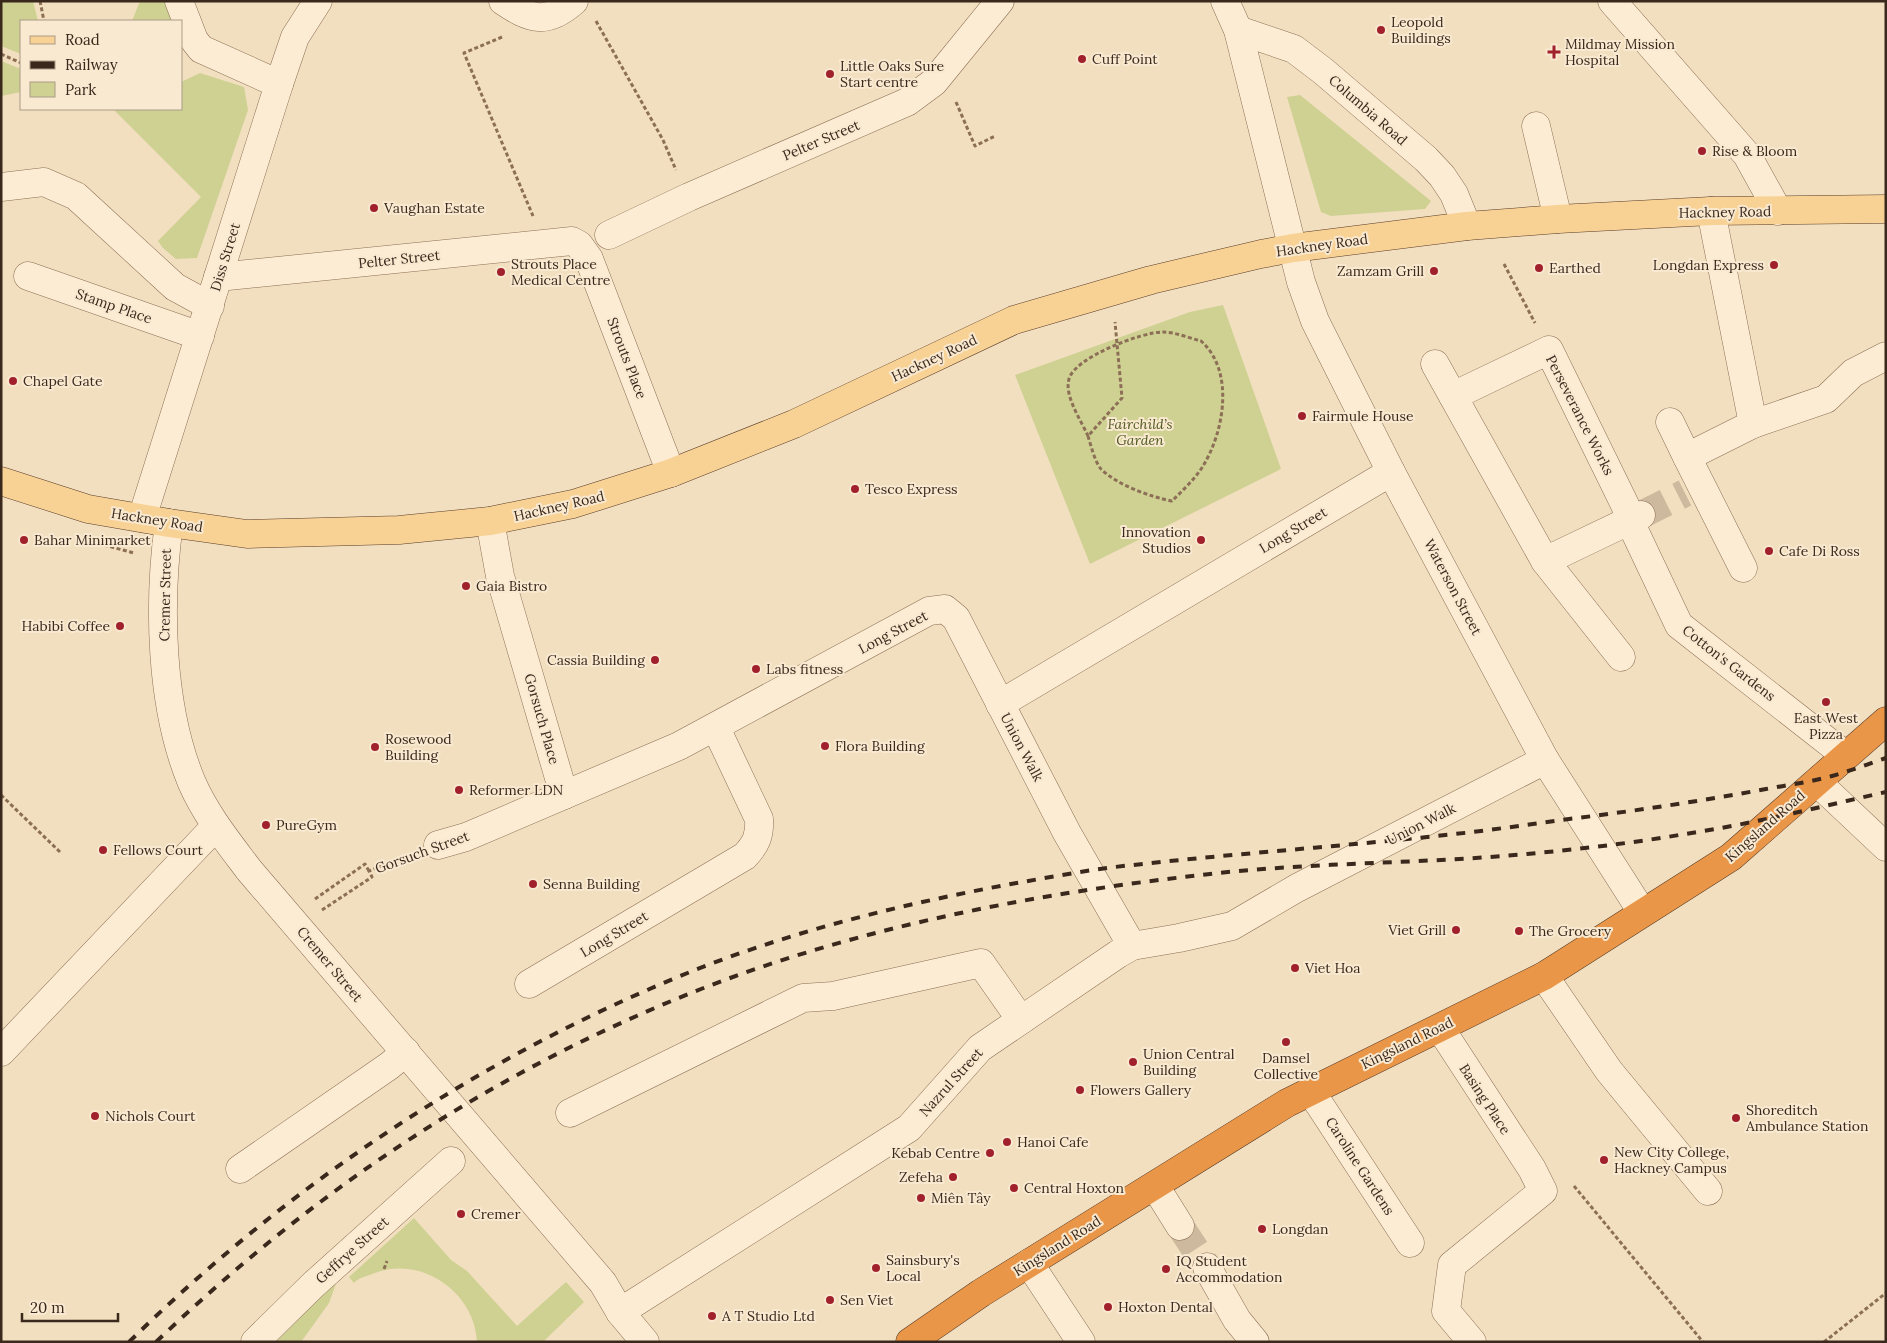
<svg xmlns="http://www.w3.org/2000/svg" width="1887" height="1343" font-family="Lora,serif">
<rect width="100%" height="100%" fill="#f2dfbf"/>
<g fill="#ced192">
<polygon points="1,1 33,1 38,21 21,21 21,54 1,46"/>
<polygon points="140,1 168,1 171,21 132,21"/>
<polygon points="1,61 21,69 21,92 1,96"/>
<polygon points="200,73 244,87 248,110 197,258 176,259 163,248 158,241 201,197 114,110 181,109 181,82"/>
<polygon points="1300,95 1431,201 1425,209 1331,216 1321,212 1287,97"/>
<polygon points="1223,305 1281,469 1090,564 1015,375 1190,312"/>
<path d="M414 1218 451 1260 467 1271 517 1326 566 1282 584 1302 543 1342H477C475 1293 422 1255 375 1273 368 1276 359 1277 354 1283L349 1277Z"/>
<polygon points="337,1281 329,1303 301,1342 276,1342"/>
</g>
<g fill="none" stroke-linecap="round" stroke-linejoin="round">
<g stroke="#cdba9e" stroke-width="28" stroke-dasharray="28 14" stroke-linecap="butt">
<polyline points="1641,515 1685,493"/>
<polyline points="1180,1226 1207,1267"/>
</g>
<defs>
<g id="minor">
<polyline points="179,1 194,40 201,49 279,84"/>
<path d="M503 1C531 20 547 25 574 1"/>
<polyline points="1225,1 1238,30 1301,282 1315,321 1391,472 1545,760 1642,912"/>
<polyline points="1612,1 1747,155 1778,211"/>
<polyline points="1238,30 1294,49 1323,71 1426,159 1442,176 1454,194 1467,226"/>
<polyline points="1536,126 1558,219"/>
<polyline points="1,187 44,182 76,196 175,287 210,306"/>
<polyline points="1711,211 1753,424"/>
<polyline points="609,235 689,197 907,102 934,82 1000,1"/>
<polyline points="28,276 200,336"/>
<polyline points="218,277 572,241 579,245 589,259 671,473"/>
<polyline points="1435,364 1545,561 1621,657"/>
<polyline points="1453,396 1549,350 1625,505 1634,530 1679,625 1845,755"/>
<polyline points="1670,422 1687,457"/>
<polyline points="142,518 279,84 295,37 318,1"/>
<polyline points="490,521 500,576 564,795"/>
<path d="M169 523C158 604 160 707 192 783 206 815 228 842 249 870L603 1283 620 1312 645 1342"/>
<polyline points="1545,561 1641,515"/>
<polyline points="1743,568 1687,457 1753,424 1826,399 1853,373 1886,356"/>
<polyline points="1000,704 1391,472"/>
<polyline points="1817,782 1886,847"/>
<polyline points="438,845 466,837 679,746 929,611 945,609 956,618 1067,833 1132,946"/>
<polyline points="1544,976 1609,1071 1708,1191"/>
<path d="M529 984 745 856C756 844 760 836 759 819L716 728"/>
<polyline points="1440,1028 1532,1169 1543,1191 1452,1265 1446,1311 1472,1342"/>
<polyline points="1,1052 216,826"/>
<polyline points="1310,1090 1410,1243"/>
<polyline points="570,1113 803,998 833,996 981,963 1021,1020"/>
<polyline points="240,1169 389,1066 406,1052"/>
<polyline points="1155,1186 1180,1226"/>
<polyline points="1029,1263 1081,1342"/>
<polyline points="1207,1267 1237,1320 1255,1342"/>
<polyline points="620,1312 909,1128 980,1048 1118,954 1132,946 1179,938 1232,926 1297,888 1545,760"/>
<polyline points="255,1342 313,1285 451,1161"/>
</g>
<polyline id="major" points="1,481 88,509 169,523 247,534 399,530 490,521 573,504 671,473 794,424 1014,320 1151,280 1261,254 1293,248 1467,226 1558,219 1711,211 1886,209"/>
<polyline id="highway" points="910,1342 981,1293 1287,1103 1544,976 1731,857 1886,721"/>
</defs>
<use href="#minor" stroke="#8c6f56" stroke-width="29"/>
<use href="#major" stroke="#593d2b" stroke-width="29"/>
<use href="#highway" stroke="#593d2b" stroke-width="29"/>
<g stroke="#8c6f56" stroke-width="3" stroke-dasharray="4 2.5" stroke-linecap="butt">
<polyline points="40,1 44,21"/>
<polyline points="596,21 663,140 676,170"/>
<polyline points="502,37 464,53 533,216"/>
<polyline points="1,54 21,63"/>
<polyline points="956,102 975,146 995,136"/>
<polyline points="1504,264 1535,323"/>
<path d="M1088 436C1081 420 1064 396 1069 379 1075 357 1142 332 1163 332 1175 332 1189 338 1201 341 1235 371 1224 432 1203 466 1195 479 1183 490 1172 501 1151 497 1117 485 1101 469 1095 462 1091 446 1088 436L1122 398 1115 322"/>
<polyline points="104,545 134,553"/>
<polyline points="1,795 60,852"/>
<polyline points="315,899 365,864 369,871"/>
<polyline points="322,910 372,877 369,871 409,855"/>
<polyline points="1574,1186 1703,1342"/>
<polyline points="384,1269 387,1261"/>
<polyline points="1824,1342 1886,1293"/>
</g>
<use href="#minor" stroke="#fcecd3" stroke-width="28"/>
<use href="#major" stroke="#f8d194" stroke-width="28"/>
<use href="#highway" stroke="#e99648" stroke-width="28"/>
<g stroke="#3a281c" stroke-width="4" stroke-dasharray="9 9" stroke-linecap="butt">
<path d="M129 1342C290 1184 480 1057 690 972 792 931 903 904 1011 884 1051 877 1092 869 1133 865 1240 853 1348 846 1455 834 1493 830 1531 824 1569 819 1635 811 1701 801 1766 789 1788 785 1810 782 1832 776 1850 771 1868 764 1886 758"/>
<path d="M156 1342C317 1188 493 1071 701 989 860 927 1032 894 1201 875 1309 862 1419 864 1527 854 1580 849 1633 843 1685 834 1752 824 1819 807 1886 792"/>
</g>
</g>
<g fill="#a0212c" stroke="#f8e9d0" stroke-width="2">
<circle cx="1381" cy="30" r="5"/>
<path d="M1551.5 44.5h5v5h5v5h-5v5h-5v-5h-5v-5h5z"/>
<circle cx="1082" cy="59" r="5"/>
<circle cx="830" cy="74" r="5"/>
<circle cx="1702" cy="151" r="5"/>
<circle cx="374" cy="208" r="5"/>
<circle cx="1774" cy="265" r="5"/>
<circle cx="1539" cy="268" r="5"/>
<circle cx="1434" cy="271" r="5"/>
<circle cx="501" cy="272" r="5"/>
<circle cx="13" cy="381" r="5"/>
<circle cx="1302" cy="416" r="5"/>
<circle cx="855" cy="489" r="5"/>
<circle cx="24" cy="540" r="5"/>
<circle cx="1201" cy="540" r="5"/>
<circle cx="1769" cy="551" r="5"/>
<circle cx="466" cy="586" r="5"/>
<circle cx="120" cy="626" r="5"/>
<circle cx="655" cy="660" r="5"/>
<circle cx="756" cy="669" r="5"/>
<circle cx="1826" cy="702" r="5"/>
<circle cx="825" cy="746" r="5"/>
<circle cx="375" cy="747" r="5"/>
<circle cx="459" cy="790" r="5"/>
<circle cx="266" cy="825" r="5"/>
<circle cx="103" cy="850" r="5"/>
<circle cx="533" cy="884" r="5"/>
<circle cx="1456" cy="930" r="5"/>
<circle cx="1519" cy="931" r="5"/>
<circle cx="1295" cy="968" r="5"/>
<circle cx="1286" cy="1042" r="5"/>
<circle cx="1133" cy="1062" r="5"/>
<circle cx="1080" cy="1090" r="5"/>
<circle cx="95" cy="1116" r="5"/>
<circle cx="1736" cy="1118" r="5"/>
<circle cx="1007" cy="1142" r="5"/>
<circle cx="990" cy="1153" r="5"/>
<circle cx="1604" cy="1160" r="5"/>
<circle cx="953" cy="1177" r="5"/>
<circle cx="1014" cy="1188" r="5"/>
<circle cx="921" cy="1198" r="5"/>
<circle cx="461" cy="1214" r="5"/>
<circle cx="1262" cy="1229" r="5"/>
<circle cx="876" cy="1268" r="5"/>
<circle cx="1166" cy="1269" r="5"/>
<circle cx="830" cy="1300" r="5"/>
<circle cx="1108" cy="1307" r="5"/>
<circle cx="712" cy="1316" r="5"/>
</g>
<g text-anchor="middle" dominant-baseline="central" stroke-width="4" stroke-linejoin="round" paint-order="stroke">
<g font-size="14" fill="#3a281c" stroke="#f8e9d0" text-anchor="start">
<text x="1391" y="22">Leopold<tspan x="1391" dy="16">Buildings</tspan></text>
<text x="1565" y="44">Mildmay Mission<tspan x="1565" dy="16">Hospital</tspan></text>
<text x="1092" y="59">Cuff Point</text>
<text x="840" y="66">Little Oaks Sure<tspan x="840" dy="16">Start centre</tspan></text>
<text x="1712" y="151">Rise &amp; Bloom</text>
<text x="384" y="208">Vaughan Estate</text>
<text x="511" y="264">Strouts Place<tspan x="511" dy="16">Medical Centre</tspan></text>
<text x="1764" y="265" text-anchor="end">Longdan Express</text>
<text x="1549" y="268">Earthed</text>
<text x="1424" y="271" text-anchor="end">Zamzam Grill</text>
<text x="23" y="381">Chapel Gate</text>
<text x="1312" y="416">Fairmule House</text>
<text x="865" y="489">Tesco Express</text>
<text x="1191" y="532" text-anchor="end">Innovation<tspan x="1191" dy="16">Studios</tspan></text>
<text x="34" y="540">Bahar Minimarket</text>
<text x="1779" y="551">Cafe Di Ross</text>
<text x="476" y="586">Gaia Bistro</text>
<text x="110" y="626" text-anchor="end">Habibi Coffee</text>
<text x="645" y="660" text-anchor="end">Cassia Building</text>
<text x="766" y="669">Labs fitness</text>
<text x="1826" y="718" text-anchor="middle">East West<tspan x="1826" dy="16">Pizza</tspan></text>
<text x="385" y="739">Rosewood<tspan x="385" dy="16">Building</tspan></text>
<text x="835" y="746">Flora Building</text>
<text x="469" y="790">Reformer LDN</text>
<text x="276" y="825">PureGym</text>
<text x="113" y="850">Fellows Court</text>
<text x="543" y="884">Senna Building</text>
<text x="1446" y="930" text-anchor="end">Viet Grill</text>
<text x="1529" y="931">The Grocery</text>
<text x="1305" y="968">Viet Hoa</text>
<text x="1143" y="1054">Union Central<tspan x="1143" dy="16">Building</tspan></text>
<text x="1286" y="1058" text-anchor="middle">Damsel<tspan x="1286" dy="16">Collective</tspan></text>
<text x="1090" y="1090">Flowers Gallery</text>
<text x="1746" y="1110">Shoreditch<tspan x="1746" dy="16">Ambulance Station</tspan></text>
<text x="105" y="1116">Nichols Court</text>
<text x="1017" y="1142">Hanoi Cafe</text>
<text x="1614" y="1152">New City College,<tspan x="1614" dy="16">Hackney Campus</tspan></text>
<text x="980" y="1153" text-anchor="end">Kebab Centre</text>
<text x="943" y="1177" text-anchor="end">Zefeha</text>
<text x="1024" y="1188">Central Hoxton</text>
<text x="931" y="1198">Miên Tây</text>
<text x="471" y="1214">Cremer</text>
<text x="1272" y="1229">Longdan</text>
<text x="886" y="1260">Sainsbury's<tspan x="886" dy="16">Local</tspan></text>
<text x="1176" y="1261">IQ Student<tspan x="1176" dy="16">Accommodation</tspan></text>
<text x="840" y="1300">Sen Viet</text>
<text x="1118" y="1307">Hoxton Dental</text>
<text x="722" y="1316">A T Studio Ltd</text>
</g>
<g font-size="14" fill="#3a281c" stroke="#f8e9d0">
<text transform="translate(1368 110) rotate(41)">Columbia Road</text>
<text transform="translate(821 140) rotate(-23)">Pelter Street</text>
<text transform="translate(1725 212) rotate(-1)">Hackney Road</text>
<text transform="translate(1322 245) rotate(-8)">Hackney Road</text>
<text transform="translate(225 257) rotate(-73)">Diss Street</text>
<text transform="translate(399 259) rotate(-6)">Pelter Street</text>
<text transform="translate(114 306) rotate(19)">Stamp Place</text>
<text transform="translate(627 358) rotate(69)">Strouts Place</text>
<text transform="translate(934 358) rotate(-25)">Hackney Road</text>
<text transform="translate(1580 415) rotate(63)">Perseverance Works</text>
<text transform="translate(559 506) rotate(-13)">Hackney Road</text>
<text transform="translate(157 520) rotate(9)">Hackney Road</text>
<text transform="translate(1293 530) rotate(-31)">Long Street</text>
<text transform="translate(1453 587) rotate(62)">Waterson Street</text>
<text transform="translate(165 595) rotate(-89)">Cremer Street</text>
<text transform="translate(893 632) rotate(-28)">Long Street</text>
<text transform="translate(1729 663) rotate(38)">Cotton's Gardens</text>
<text transform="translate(542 719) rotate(74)">Gorsuch Place</text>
<text transform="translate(1022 747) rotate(62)">Union Walk</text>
<text transform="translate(1421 824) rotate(-27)">Union Walk</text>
<text transform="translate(1765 826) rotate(-41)">Kingsland Road</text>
<text transform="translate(422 852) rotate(-20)">Gorsuch Street</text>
<text transform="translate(614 934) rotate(-31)">Long Street</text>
<text transform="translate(330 964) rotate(50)">Cremer Street</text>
<text transform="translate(1407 1043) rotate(-26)">Kingsland Road</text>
<text transform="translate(951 1082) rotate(-48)">Nazrul Street</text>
<text transform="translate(1485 1099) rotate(57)">Basing Place</text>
<text transform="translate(1360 1166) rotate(57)">Caroline Gardens</text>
<text transform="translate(1057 1246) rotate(-32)">Kingsland Road</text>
<text transform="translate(352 1250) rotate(-42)">Geffrye Street</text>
</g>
<g font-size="14" font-style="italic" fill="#4f5920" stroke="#f8e9d0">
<text x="1140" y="424">Fairchild’s<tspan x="1140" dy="16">Garden</tspan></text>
</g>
</g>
<rect width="1887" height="1343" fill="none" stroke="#3a281c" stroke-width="5"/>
<rect x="20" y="20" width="162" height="90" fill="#f8e9d0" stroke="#ac9c88"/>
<rect x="30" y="36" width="25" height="8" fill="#f8d194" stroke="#ac9c88"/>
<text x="65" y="45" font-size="15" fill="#3a281c">Road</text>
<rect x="30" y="61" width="25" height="8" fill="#3a281c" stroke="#ac9c88"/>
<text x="65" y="70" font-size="15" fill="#3a281c">Railway</text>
<rect x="30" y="82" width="25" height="15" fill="#ced192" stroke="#ac9c88"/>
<text x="65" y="95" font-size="15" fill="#3a281c">Park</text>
<path d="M22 1313v8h96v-8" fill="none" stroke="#3a281c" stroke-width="2.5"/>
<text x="30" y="1313" font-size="15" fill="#3a281c" stroke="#f8e9d0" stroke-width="4" paint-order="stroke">20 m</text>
</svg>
